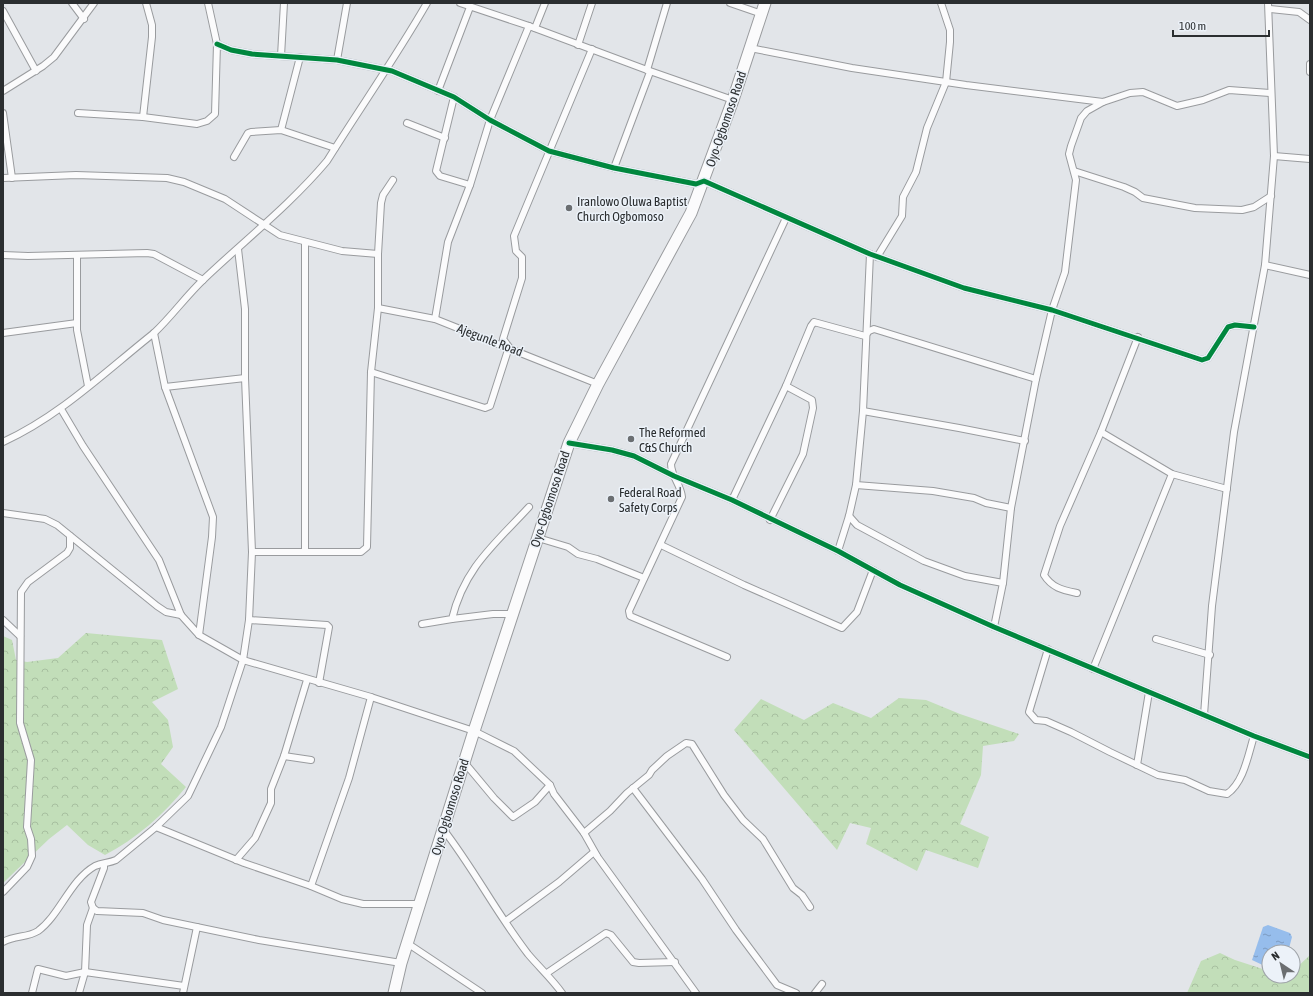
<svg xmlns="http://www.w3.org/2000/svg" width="1313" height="996" font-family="'Asap Condensed',sans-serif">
<defs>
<pattern id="forest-crowns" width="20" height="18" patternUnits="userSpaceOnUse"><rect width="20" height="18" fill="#c2deb9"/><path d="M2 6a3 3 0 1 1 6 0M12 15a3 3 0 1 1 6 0" fill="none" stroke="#a7bf9f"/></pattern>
<pattern id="water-ripples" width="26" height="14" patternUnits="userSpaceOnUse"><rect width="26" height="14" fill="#96bdec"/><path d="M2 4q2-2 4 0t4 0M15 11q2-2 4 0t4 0" fill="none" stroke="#7b9ac0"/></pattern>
</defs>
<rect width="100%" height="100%" fill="#e2e5e9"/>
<g fill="url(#forest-crowns)">
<path d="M86 633 162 640 178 689 152 702 168 720 173 747 161 764 186 787C164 814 136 839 105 855L88 845 67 825 49 839 3 883V636L12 640 16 660 27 662 58 658Z"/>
<polygon points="899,698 926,700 960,714 1019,734 1014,741 983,746 981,775 960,824 989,837 978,868 926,850 917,871 866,844 871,828 850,823 837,850 734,730 761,699 804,720 833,703 871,718"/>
<polygon points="1220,953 1235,960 1269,971 1269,976 1293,976 1293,971 1310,955 1310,993 1187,993 1201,961"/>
</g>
<polygon fill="url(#water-ripples)" points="1268,925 1290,933 1292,937 1288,952 1269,952 1269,968 1252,960 1263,927"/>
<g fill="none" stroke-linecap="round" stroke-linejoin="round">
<defs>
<g id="street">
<polyline points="72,3 84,19"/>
<polyline points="460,3 529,26 647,70 733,100"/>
<polyline points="730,3 762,14"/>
<polyline points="1270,9 1299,12 1310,20"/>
<polyline points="3,11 36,71"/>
<polyline points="535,28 545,3"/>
<polyline points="217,44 231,50 252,54 337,60 392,71 454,97 490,120 549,151 614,168 696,184 704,181 870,254 964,288 1052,310 1202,360 1208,358 1228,327 1235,325 1254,327"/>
<polyline points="578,45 592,3"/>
<polyline points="750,48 852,68 966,85 1103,102 1130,93 1143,92 1177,106 1203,100 1229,90 1270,93"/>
<polyline points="281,56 284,3"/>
<polyline points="337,60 347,3"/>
<polyline points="1310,64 1310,72"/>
<polyline points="3,91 43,66 54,57 94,3"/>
<polyline points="438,91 470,7"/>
<polyline points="454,97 436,171 440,176 470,185"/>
<polyline points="3,113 12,178"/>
<polyline points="78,113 143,117 197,124 207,121 215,114 217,44 208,3"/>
<polyline points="143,117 152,37 152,25 146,3"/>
<polyline points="407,123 445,138"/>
<polyline points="281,130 300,57"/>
<polyline points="1274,156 1310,159"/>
<polyline points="234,157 248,133 251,132 281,130 335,148"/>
<polyline points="614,168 650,72 647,70 667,3"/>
<polyline points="1074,171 1124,187 1135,192 1143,198 1195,208 1242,210 1254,207 1271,196"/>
<polyline points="3,178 76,175 167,178 184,182 225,199 280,235 342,251 378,254"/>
<polyline points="3,255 28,256 147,253 154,254 203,280"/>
<polyline points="77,255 77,330 88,386"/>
<polyline points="877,257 902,216 903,197 916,172 927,128 946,82 950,42 950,30 941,3"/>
<polyline points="1265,265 1310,275"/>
<polyline points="378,308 435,319 598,384"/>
<polyline points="435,319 448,242 470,185 490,120 529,26"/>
<polyline points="3,333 77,323"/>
<polyline points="154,333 165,387 213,517 212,537 199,635"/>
<polyline points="371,372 485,408 490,406 509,347 503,339 522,278 522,257 516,251 514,236 592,49"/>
<polyline points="165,387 245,378"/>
<polyline points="61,409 83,446 159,560 181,615 199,635 243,660 371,697 474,731 514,751 550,785 554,794 584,833 597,856"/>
<polyline points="863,411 959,428 1025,441"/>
<polyline points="1101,432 1172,474 1227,489"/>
<path d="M3 442C60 416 106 371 154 333 172 316 186 296 204 279 245 240 290 205 327 161 360 108 396 57 427 3"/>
<polyline points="569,443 612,450 634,456 674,476 732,500 838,551 900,585 994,627 1254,736 1310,757"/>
<polyline points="856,485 933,491 974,498 986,503 1011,508"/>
<polyline points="732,500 786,386 811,326 814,322 865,336 869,331 874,329 1036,379"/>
<polyline points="3,513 45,519 57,525 157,606 166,612 181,615"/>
<polyline points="849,516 857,525 924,561 965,576 1003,583"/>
<polyline points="770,520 803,454 813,408 812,400 786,386"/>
<polyline points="538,538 568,547 578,554 597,559 644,578"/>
<polyline points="661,545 744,585 842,628 857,612 873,570"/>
<polyline points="305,551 305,243"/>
<polyline points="838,551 849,516 856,485 863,411 870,254"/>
<polyline points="252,552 361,552 367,547 371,372 378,308 378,254 381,203 383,195 393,180"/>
<path d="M1077 593C1063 590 1052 588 1044 575L1060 526 1101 432 1138 337"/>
<polyline points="452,619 493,614 513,614"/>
<polyline points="3,620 20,636"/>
<polyline points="249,620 327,625 329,627 319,683"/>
<path d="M422 624 452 619C464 568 495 544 529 507"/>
<polyline points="994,627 1003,583 1011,508 1036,379 1052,310 1065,272 1076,180 1069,154 1071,146 1081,118 1087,111 1103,102"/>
<polyline points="1156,639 1210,655"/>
<path d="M1048 649 1029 712 1036 720 1046 721 1071 732 1110 752 1158 775 1185 780 1209 791 1227 794C1244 782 1248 755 1254 736"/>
<path d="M727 657 630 616 629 611 682 497C681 485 671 476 671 464L786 218"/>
<polyline points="1093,669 1172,474"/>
<polyline points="1204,715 1212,606 1234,432 1265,265 1274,156 1268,3"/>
<polyline points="284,756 311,760"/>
<polyline points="464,762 494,798 513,817 535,802 550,785"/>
<polyline points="1137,765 1149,692"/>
<polyline points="633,788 702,879 736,930 777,985 796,993"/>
<polyline points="156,827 244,863 311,886 342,899 363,904 421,904"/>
<path d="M443 829C474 869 497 914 528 954 539 967 552 979 562 993"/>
<polyline points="584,833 610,811 627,793 649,775 652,770 667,756 686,743 692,744 724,795 743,820 763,839 793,888 802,895 810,907"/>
<polyline points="236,860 255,838 271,803 271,789 284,756 307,680"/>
<polyline points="104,864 104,868 91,902 93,908 97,911 143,913 163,920 259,940 401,963"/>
<polyline points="311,886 349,778 371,697"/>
<polyline points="3,892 27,867 32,856 31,839 27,827 31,760 20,723 21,592 28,582 67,553 70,548 70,536"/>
<polyline points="506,921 559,882 594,852 696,993"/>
<path d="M3 942C15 935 27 938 38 931 60 915 70 880 95 866 102 863 109 863 116 860L156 827 188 796 221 727 243 660 249 620 252 552 245 378V309L238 249"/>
<polyline points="407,943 482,993"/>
<polyline points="547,973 606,933 611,935 633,962 639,963 675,962"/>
<polyline points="32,993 38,969 66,976 85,972 184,986"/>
<polyline points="79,993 85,972 87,925 93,908"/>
<polyline points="183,993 197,927"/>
<polyline points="815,993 822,984"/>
</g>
<polyline id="highway" points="394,993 401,963 474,731 569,443 598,384 691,213 733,100 765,3"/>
</defs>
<use href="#street" stroke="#999b9e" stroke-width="8"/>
<use href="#highway" stroke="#999b9e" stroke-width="13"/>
<use href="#street" stroke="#fbfbfc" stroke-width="6"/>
<use href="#highway" stroke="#fbfbfc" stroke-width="11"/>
<defs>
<g id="cycleway">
<polyline points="217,44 231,50 252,54 337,60 392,71 454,97 490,120 549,151 614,168 696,184 704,181 870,254 964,288 1052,310 1202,360 1208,358 1228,327 1235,325 1254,327"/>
<polyline points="569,443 612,450 634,456 674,476 732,500 838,551 900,585 994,627 1254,736 1310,757"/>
</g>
</defs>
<use href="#cycleway" stroke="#ecf2f9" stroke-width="8"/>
<use href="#cycleway" stroke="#00873e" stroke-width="5"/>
</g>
<g fill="#6b6e71" stroke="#ecf2f9" stroke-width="1.5">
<circle cx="569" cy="208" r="4"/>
<circle cx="631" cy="439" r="4"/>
<circle cx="611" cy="499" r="4"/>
</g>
<g text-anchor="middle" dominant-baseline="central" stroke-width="3" stroke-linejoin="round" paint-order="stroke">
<g font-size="13" fill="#2b2e30" stroke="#ecf2f9">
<text transform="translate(726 119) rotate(-71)">Oyo-Ogbomoso Road</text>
<text transform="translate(490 340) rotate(21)">Ajegunle Road</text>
<text transform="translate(550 499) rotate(-72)">Oyo-Ogbomoso Road</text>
<text transform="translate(450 807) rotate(-73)">Oyo-Ogbomoso Road</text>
</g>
<g font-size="13" fill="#2b2e30" stroke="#ecf2f9" text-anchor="start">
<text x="577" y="201">Iranlowo Oluwa Baptist<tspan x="577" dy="15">Church Ogbomoso</tspan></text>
<text x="639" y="432">The Reformed<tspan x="639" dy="15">C&amp;S Church</tspan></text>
<text x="619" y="492">Federal Road<tspan x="619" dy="15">Safety Corps</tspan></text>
</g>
</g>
<rect width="1313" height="996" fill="none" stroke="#2b2e30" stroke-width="8"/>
<g transform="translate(1281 964) rotate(325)"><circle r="19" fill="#ecf2f9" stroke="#9fa4a9"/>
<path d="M0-3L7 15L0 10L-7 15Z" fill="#6b6e71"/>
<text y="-6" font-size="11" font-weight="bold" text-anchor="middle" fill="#2b2e30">N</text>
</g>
<path d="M1173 30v6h96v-6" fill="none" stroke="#2b2e30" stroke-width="2"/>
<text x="1179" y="30" font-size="12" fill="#2b2e30" stroke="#ecf2f9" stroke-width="3" paint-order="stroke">100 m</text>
</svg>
